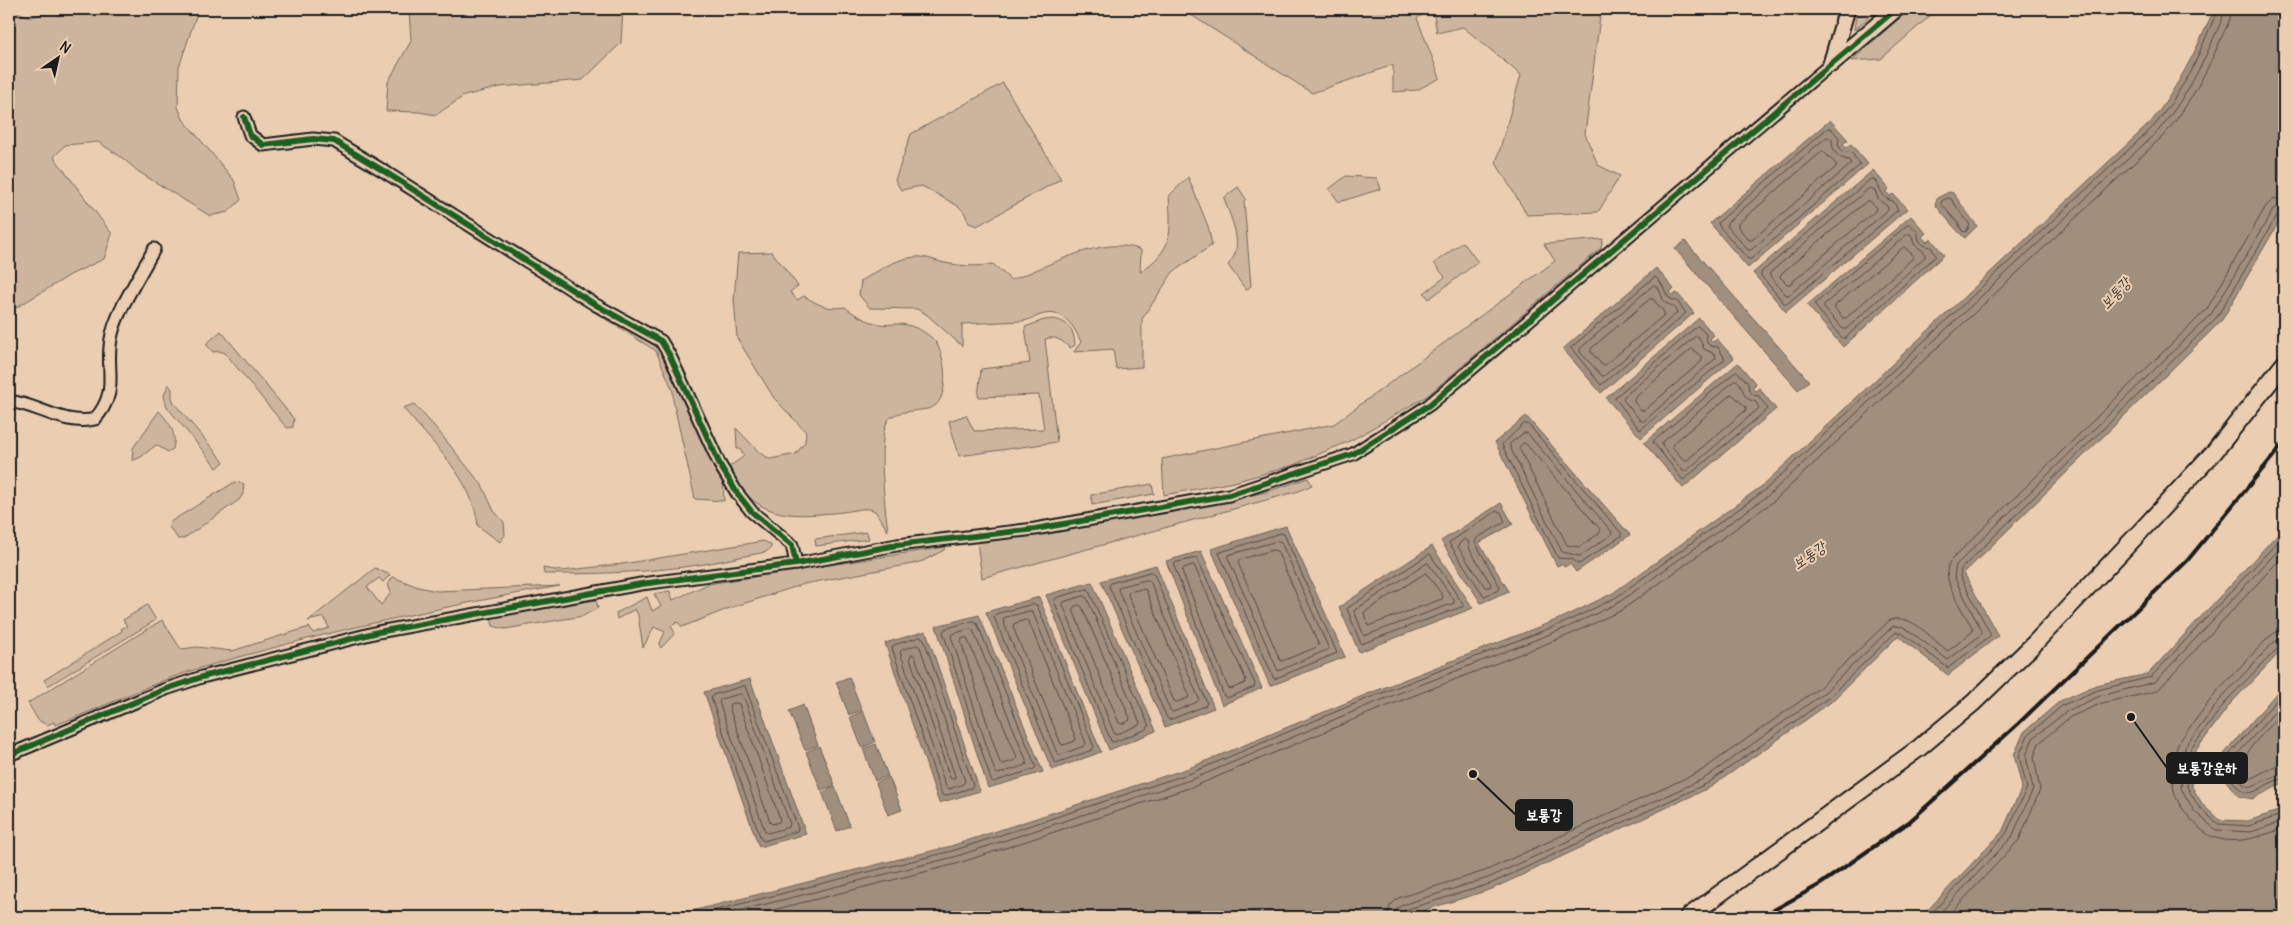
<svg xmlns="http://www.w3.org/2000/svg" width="2293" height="926" font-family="Delius,'Poor Story',sans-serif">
<rect width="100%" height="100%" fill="#ebceb2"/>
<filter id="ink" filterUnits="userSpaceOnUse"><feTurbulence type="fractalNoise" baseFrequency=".02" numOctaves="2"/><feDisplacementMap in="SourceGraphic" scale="10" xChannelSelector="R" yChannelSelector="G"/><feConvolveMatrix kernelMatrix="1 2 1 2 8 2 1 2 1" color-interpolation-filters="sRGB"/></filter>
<g filter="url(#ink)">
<g fill="#cdb49d" stroke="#74685c">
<polygon points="9,9 17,9 17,12 30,17 49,13 51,9 201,9 196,16 179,67 178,107 183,119 234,180 241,200 228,212 210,216 139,172 121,157 98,142 65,145 54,157 112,234 104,259 72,274 9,312"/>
<polygon points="409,9 623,9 621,43 583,80 500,87 464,96 436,115 419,112 386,111 388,82 411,41"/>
<polygon points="1193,9 1601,9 1585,134 1598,165 1620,176 1598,212 1527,215 1496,163 1521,75 1463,27 1437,33 1433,9 1417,18 1440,78 1417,90 1393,92 1393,65 1312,93 1191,15"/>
<polygon points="1857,9 1879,9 1854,30"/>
<polygon points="1910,9 1938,9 1881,59 1851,61"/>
<polygon points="1003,83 1061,179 977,226 969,223 964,212 958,206 922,186 901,190 895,180 911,134"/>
<polygon points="1346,176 1377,178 1381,189 1339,202 1329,189"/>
<path d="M1188 177 1208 226 1212 245 1173 272 1142 319V367L1116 369 1113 349 1074 352 1081 342C1074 326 1064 310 1044 314 1036 316 1029 321 1021 321 1001 322 982 323 962 324V346L926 314 917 309 870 308 859 295 861 281C878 271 894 259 915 257 926 256 935 261 945 263 960 266 978 267 993 264L1011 280C1048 267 1102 234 1141 250L1140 272C1174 249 1171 234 1169 196Z"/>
<path d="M1238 187 1246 199 1244 201 1251 286 1246 290 1228 265C1246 246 1231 220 1224 198Z"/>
<polygon points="1603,239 1601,248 1427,396 1352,440 1291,466 1234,482 1164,495 1162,459 1334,424 1555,261 1544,244"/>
<polygon points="1463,242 1478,262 1429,299 1424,293 1445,277 1434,263"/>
<path d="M772 252 798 286 790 292 797 300 804 296C819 305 827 310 845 307 855 315 866 321 879 324 885 325 892 324 898 324 910 324 923 330 932 338 946 350 951 397 933 407 921 413 894 408 887 422 877 442 885 508 888 531L875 511 870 509C860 508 852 511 843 512 792 517 753 521 729 467L744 456 740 449H737L736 428 760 453 770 459 796 454 805 442 806 432 774 398 737 338 734 299 738 253Z"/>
<polygon points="593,308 659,347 723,479 724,501 695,499 673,400 673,391 656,351 591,310"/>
<path d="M1054 319C1069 322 1074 330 1075 345L1070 348C1062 341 1056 335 1045 339L1057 442 959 456 949 421 966 415 974 431 1044 429 1039 395 978 397 981 369 1030 363 1025 327 1044 320Z"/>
<polygon points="221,331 294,419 293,427 288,428 285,426 225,353 219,351 213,352 206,344"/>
<polygon points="168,384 172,389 172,397 174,403 224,462 217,468 167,407 164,396"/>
<path d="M414 404 435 427 482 485 494 511 504 522 505 535 500 542 478 526C474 480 431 442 403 408Z"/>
<path d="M159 411C170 423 177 433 173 449L168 452 156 445 141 457 132 461 133 448Z"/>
<polygon points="1308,478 1312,485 1299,491 982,578 977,542 1171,512 1266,492"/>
<polygon points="239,482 244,484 243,494 239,500 183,539 178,539 169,527 170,522 233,483"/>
<polygon points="1152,484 1154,494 1092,505 1091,495"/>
<polygon points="867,532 869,539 816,546 815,539"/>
<path d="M764 541 771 545V548L766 552C738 557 711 564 683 567 637 573 590 574 544 574L543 568 561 571 622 564Z"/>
<polygon points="945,547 944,550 923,561 912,564 804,584 730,608 682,627 678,622 671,626 675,633 661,648 659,645 665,632 654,627 643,648 638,615 635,609 617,619 616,613 647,597 652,611 661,606 654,594 670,591 673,600 708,584"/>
<path d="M375 568 390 575 383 582 379 578 367 587 381 605 391 593 388 584 393 577 418 587 437 591 560 586C437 607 316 634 197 669 148 684 103 708 55 725L54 722 47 725 38 720 28 703 162 620 181 649 197 647 232 651 309 627 313 633 329 628 324 617 308 621Z"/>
<polygon points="596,600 598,608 583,616 505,629 493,626 491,617"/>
<polygon points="147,605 156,620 48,686 44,680 122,631 121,629 127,626 123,620"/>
</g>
<g fill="#a18f7d" stroke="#6c6156">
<path d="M2214 9H2284V213L2222 320 1964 573 1998 636 1948 675 1898 636 1831 702 1711 787 1492 889 1403 917H668L951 846 1189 768 1365 695 1564 617 1613 593 1762 486 2151 122C2178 87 2197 49 2214 9Z"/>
<polygon points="1830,120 1848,140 1843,144 1846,148 1851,144 1868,164 1748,268 1710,223"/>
<polygon points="1873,170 1889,189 1886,192 1890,196 1893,194 1907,209 1786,312 1753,273"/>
<path d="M1949 192 1953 193 1977 226 1965 238C1960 235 1940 211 1935 204L1937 198Z"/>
<polygon points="1911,216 1926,233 1922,237 1927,242 1931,239 1944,255 1843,347 1807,305"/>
<polygon points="1685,241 1809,381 1798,390 1675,249"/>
<polygon points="1656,268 1674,289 1670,292 1673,295 1677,293 1694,313 1601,393 1563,349"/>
<polygon points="1699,318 1714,335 1710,339 1713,342 1717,339 1734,358 1641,438 1606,398"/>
<polygon points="1738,363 1756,384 1752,388 1755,391 1759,388 1776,409 1683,488 1644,443"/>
<polygon points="1526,416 1630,535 1576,572 1570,564 1564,567 1562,564 1557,566 1495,442"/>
<polygon points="1501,503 1513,524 1479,543 1509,591 1481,603 1441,541"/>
<polygon points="1286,526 1345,657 1270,686 1211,549"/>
<polygon points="2284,527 2284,648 2231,703 2194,753 2192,787 2203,805 2219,820 2248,821 2284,809 2284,917 1921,917 2002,832 2022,787 2014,755 2024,732 2060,701 2096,685 2148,674"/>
<polygon points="1432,546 1473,608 1359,652 1339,607"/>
<polygon points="1201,551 1262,688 1222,705 1166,561"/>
<polygon points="1156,565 1214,708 1165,727 1101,581"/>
<polygon points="1092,582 1156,731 1109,750 1046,595"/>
<polygon points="1039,597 1101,752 1052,770 986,612"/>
<polygon points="979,615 1043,772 988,788 936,626"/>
<polygon points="926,631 980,791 939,803 885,643"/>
<polygon points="849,677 862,710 849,715 836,682"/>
<polygon points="750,679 806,834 759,847 704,692"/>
<polygon points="2284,684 2284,783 2252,799 2238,796 2223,777 2224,754"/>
<polygon points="803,705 818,745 805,750 789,711"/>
<polygon points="863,711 875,742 862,748 850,717"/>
<polygon points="876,744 888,776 875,781 863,749"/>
<polygon points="819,746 835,785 821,790 806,752"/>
<polygon points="889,777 902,810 888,815 876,783"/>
<polygon points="835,787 850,826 837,831 822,792"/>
</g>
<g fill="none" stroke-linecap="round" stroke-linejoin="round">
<g stroke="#514a43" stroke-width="1">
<polygon points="1828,128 1831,128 1839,138 1838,145 1842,151 1852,153 1860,165 1751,259 1748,259 1719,226 1718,223"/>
<path d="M1827 137 1832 139C1832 151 1837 158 1849 160L1851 164 1751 250H1748L1727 226V223Z"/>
<polygon points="1823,151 1836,164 1836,167 1752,240 1749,240 1738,227 1738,224"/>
<path d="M1871 179H1874C1881 188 1881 199 1893 201L1898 210 1788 303 1785 304 1761 276V273Z"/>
<polygon points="1870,188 1875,190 1878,199 1888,207 1888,210 1789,295 1786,295 1770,276 1770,273"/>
<polygon points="1948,198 1951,199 1970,225 1966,232 1962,231 1958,223 1941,204 1942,201"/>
<polygon points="1867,201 1870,201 1876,208 1875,211 1790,284 1787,284 1780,277 1781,274"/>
<path d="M1909 224 1918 232C1917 241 1922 246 1931 247L1936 256 1845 338H1842L1816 307 1815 304Z"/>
<polygon points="1908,234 1911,234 1914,244 1925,253 1925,257 1846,329 1843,329 1824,308 1824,305"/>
<polygon points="1904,247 1913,255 1913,258 1846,318 1843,318 1835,309 1835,306"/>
<path d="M1655 277C1668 286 1662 299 1677 301L1686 313 1601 385 1571 348Z"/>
<polygon points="1654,285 1659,289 1664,302 1674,307 1677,313 1604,376 1602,376 1580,352 1580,349"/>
<polygon points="1650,299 1653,299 1664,312 1664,315 1605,365 1602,365 1591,352 1591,349"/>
<polygon points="1698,326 1706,334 1707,343 1711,346 1718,347 1725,359 1640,430 1615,398"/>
<polygon points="1696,336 1699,337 1704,349 1715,354 1716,358 1644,421 1641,421 1624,401 1623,398"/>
<polygon points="1692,349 1702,357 1702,361 1645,410 1641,410 1634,402 1634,399"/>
<polygon points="1737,371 1748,383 1749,391 1753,395 1759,396 1768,409 1683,480 1653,442"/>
<path d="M1736 380C1746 387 1739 398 1756 402L1759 408 1686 471H1683L1662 446V443Z"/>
<polygon points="1732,394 1746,407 1746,410 1687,460 1684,460 1672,447 1673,444"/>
<polygon points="1524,424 1528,424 1621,533 1621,536 1579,564 1572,559 1558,558 1502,445"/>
<polygon points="1524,433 1527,433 1612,532 1611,535 1580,556 1562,552 1510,447 1510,444"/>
<polygon points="1523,443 1526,444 1600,529 1600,533 1579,547 1567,545 1519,448"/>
<polygon points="1497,511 1501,512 1505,522 1477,538 1475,542 1500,587 1499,590 1484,596 1449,543"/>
<polygon points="1281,533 1284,534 1337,653 1274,679 1219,553"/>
<polygon points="1465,539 1468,541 1470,550 1491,584 1490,587 1485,587 1458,547 1459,544"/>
<polygon points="1278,541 1281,542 1329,649 1278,671 1228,558 1229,555"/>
<polygon points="1274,550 1277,551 1319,645 1317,647 1282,661 1280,660 1238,563 1239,560"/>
<polygon points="1430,554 1464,606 1361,644 1347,609"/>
<polygon points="1197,558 1255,684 1254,687 1227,698 1224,696 1174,566 1175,563"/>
<polygon points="1428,563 1454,600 1454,603 1364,636 1354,611"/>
<polygon points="1194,565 1246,680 1245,683 1231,689 1228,688 1182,571 1184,568"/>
<polygon points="1151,572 1154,574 1207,703 1205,706 1169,720 1167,718 1109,586 1111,583"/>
<polygon points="1426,573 1443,596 1442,599 1368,626 1364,613"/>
<polygon points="1147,580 1150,581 1199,699 1197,702 1173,712 1170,710 1118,590 1119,587"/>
<polygon points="1088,589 1149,726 1147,729 1114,742 1111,741 1054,601 1056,598"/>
<polygon points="1143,589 1146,590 1189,695 1188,698 1177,702 1174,701 1128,595 1129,592"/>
<polygon points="1084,596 1087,598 1140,723 1139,725 1117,734 1114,733 1063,605 1064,602"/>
<polygon points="1034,604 1037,605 1094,747 1092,750 1056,763 1054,761 994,617 996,614"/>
<polygon points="1080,605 1082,607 1130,718 1129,721 1122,724 1119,723 1073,610 1074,607"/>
<polygon points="1030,611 1033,613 1086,743 1084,746 1060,755 1057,753 1003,621 1004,618"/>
<polygon points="1026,620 1029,622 1076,739 1075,741 1064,745 1061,744 1013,627 1014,624"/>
<polygon points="974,621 977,623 1036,767 1034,769 993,782 991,780 943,632 945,629"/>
<polygon points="970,629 973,630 1027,762 1026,765 998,774 995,772 951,636 953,634"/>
<path d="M2284 631 2276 632 2269 637 2217 691 2179 742C2174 751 2171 780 2174 791 2176 804 2200 833 2213 837 2236 846 2262 836 2284 828"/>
<polygon points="921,637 924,639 973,785 971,788 944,796 942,795 892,648 894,645"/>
<polygon points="967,638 1017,757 1016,760 1003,764 1000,763 961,642 962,639"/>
<polyline points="2284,639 2274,642 2223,696 2185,747 2181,788 2194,811 2216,830 2251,832 2284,821"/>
<polygon points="917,645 920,647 965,781 963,784 949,789 946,787 900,652 902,650"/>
<polyline points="2284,645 2279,647 2227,700 2190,750 2187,787 2199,807 2218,824 2249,826 2284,814"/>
<polygon points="912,654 915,656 955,776 954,779 950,778 910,658"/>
<polygon points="745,686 798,828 797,831 764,841 761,839 711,698 713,695"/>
<path d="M2284 691 2229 755 2228 774C2251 811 2257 782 2284 779"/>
<polygon points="741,694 743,695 790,824 789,827 768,833 765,831 719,702 721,699"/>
<polyline points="2284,701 2235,757 2234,772 2244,785 2250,787 2284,772"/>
<polygon points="736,703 739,704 780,819 779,822 772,824 770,822 729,707 730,704"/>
<path d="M2284 712C2270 728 2243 748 2242 770L2250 779 2275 766 2284 765"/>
<polyline points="688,917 952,851 1191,773 1366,699 1566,622 1615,598 1765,490 2155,125 2170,105 2191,72 2218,9"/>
<path d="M714 917 954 857 1193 779 1369 705 1568 627 1618 603 1769 495 2159 130C2183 101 2201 69 2215 35 2219 26 2224 18 2224 9"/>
<path d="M745 917 956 864 1195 786 1372 712 1571 634 1622 610 1774 501 2164 135C2190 105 2208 70 2223 34 2227 26 2231 18 2232 9"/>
<path d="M1387 917 1390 906 1398 898 1485 871 1701 771 1819 688 1890 620C1911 612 1932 640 1948 651L1972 632 1973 629C1964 612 1939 579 1950 561L2207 309 2266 206 2273 200 2284 197"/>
<polyline points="1395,917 1396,910 1402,905 1488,878 1705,778 1824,693 1893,626 1904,627 1948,660 1982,634 1982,631 1954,577 1956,565 2212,313 2273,210 2278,206 2284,205"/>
<polyline points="1401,917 1405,910 1490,884 1708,783 1828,698 1896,632 1902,633 1948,668 1990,636 1990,633 1960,576 1961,569 2217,317 2278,214 2284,211"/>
<polyline points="1928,917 2006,834 2027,788 2019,756 2028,735 2063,705 2098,690 2151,677 2284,535"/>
<polyline points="1936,917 2012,837 2033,789 2026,756 2033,738 2067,711 2100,696 2155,682 2284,544"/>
<polyline points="1947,917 2019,840 2040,790 2034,757 2039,743 2070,717 2102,703 2153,692 2160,688 2284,555"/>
</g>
<defs>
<g id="minor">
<polyline points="244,117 250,135 263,145 313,139 334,141 382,170 596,305 661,341 670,356 720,465 737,493 752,512 792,545 796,564"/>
<path d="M9 401C39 405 64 426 95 419 120 390 105 371 111 339 115 313 141 274 154 249"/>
<polyline points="9,755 166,689 202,677 378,632 641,584 796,564 897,545 1035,529 1229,495 1353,454 1429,405 1831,64"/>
</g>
<g id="tertiary">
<polyline points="1831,64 1896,9"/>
<polyline points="1831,64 1847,9"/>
</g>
<polyline id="secondary" points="1688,917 1919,748 1973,703 2034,644 2139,533 2214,452 2284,364"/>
</defs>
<use href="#minor" stroke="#1c1c1c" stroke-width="15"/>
<use href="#tertiary" stroke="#1c1c1c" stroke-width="19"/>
<use href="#secondary" stroke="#1c1c1c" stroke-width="20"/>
<use href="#minor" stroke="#ebceb2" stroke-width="11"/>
<use href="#tertiary" stroke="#ebceb2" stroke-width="15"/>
<use href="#secondary" stroke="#ebceb2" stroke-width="16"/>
<polyline stroke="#1c1c1c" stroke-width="4" points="1761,917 1819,885 1909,822 2018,724 2187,561 2284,443"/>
<defs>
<g id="cycleway">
<polyline points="244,117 250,135 263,145 313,139 334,141 382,170 596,305 661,341 670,356 720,465 737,493 752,512 792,545 796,564"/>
<polyline points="9,755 166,689 202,677 378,632 641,584 796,564 897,545 1035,529 1229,495 1353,454 1429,405 1896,9"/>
</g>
</defs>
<use href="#cycleway" stroke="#ebceb2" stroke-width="9"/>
<use href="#cycleway" stroke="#1b5e20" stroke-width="6"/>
</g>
</g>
<g text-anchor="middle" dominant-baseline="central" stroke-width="4" stroke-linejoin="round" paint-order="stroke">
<g font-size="15" font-style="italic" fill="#443e39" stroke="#ebceb2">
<text transform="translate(2115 293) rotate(-47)">보통강</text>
<text transform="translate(1809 555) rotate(-34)">보통강</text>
</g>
</g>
<path fill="none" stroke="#1c1c1c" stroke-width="2" d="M2131 717L2167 768M1473 774L1516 815"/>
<g fill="#1c1c1c" stroke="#ebceb2" stroke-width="2">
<circle cx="2131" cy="717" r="5"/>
<circle cx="1473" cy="774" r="5"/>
</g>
<g fill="#1c1c1c" stroke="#1c1c1c" stroke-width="2">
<rect x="2167" y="753" width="80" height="30" rx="5"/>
<rect x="1516" y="800" width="56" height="30" rx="5"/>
</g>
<g font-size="15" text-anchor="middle" font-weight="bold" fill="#fff">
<text x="2207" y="773">보통강운하</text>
<text x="1544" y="820">보통강</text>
</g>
<rect width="2293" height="926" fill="none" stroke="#ebceb2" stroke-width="30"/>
<rect x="15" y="15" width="2263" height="896" fill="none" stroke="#1c1c1c" stroke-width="2" filter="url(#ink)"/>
<g transform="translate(58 58) rotate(34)" stroke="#ebceb2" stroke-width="4" paint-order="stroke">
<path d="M0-4L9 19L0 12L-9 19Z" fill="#1c1c1c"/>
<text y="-8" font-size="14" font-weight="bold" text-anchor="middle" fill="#1c1c1c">N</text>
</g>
</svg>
